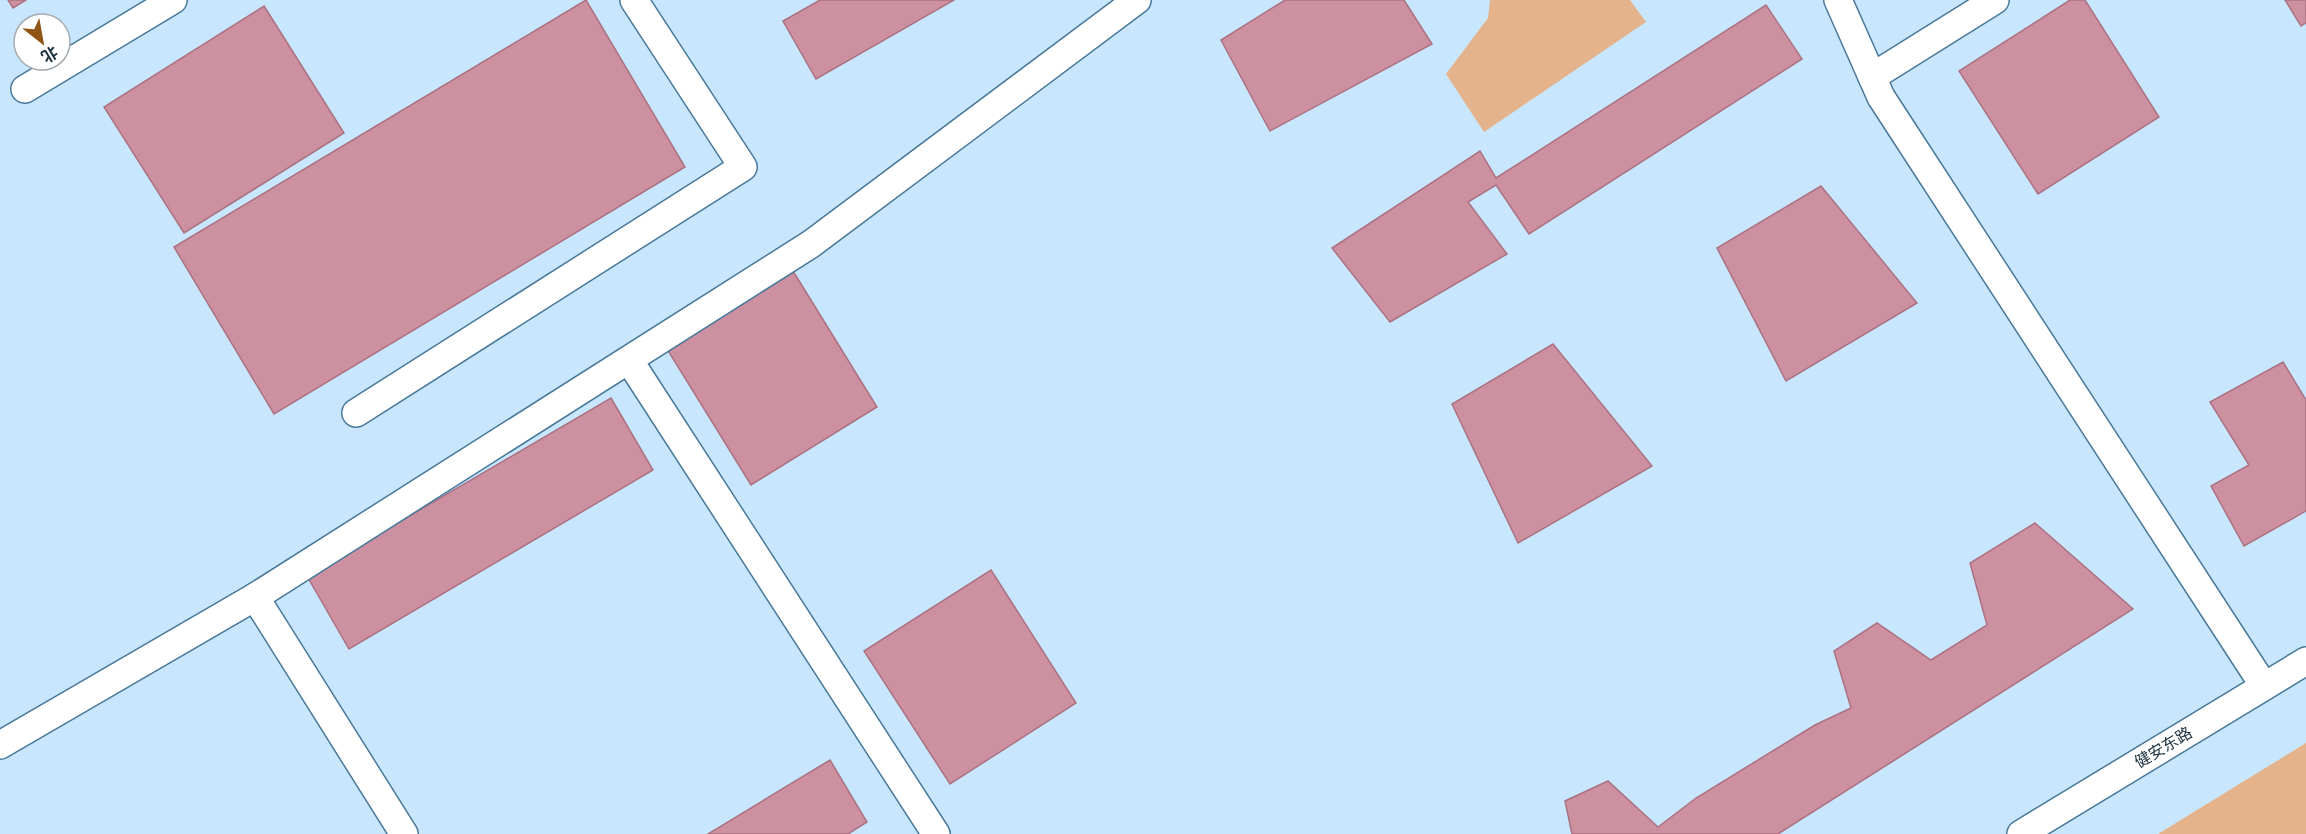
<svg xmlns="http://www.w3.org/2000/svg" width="2306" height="834" font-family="'Asap Condensed','Noto Sans SC',sans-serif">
<rect width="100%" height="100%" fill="#c8e7fe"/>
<g fill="#e4b38b">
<polygon points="1490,0 1630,0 1646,22 1484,132 1446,74 1488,18"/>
<polygon points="2306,743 2306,834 2158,834"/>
</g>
<g fill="#cc90a1" stroke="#ab7282" stroke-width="1.5">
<polygon points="8,0 26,0 13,8"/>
<polygon points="586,0 685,167 274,414 174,247"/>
<polygon points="820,0 954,0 816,79 783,21"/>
<polygon points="1285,0 1404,0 1432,44 1270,131 1221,40"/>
<polygon points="2070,0 2085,0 2159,117 2038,194 1959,71"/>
<polygon points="2285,0 2306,0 2306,23 2301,26"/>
<polygon points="1766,5 1802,59 1529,234 1496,185 1468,202 1507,254 1390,322 1332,248 1480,151 1496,178"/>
<polygon points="264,6 344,133 184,233 104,107"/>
<polygon points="1821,186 1917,303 1786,381 1717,248"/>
<polygon points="793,271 877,407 751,485 667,349"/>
<polygon points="1553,344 1652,466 1518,543 1452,404"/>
<polygon points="2283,362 2306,400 2306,511 2244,546 2211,486 2249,465 2210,402"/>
<polygon points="611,398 653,470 349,649 307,576"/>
<polygon points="2035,523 2133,609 1778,834 1572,834 1565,801 1608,781 1658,827 1696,798 1815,725 1851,708 1834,651 1877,623 1931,660 1987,625 1970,563"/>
<polygon points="991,570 1076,703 950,784 864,651"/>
<polygon points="830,760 867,822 848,834 708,834"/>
</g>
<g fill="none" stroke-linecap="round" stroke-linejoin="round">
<defs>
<g id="minor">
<polyline points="1838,0 1881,97 2264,686"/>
<polyline points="1872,77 1995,0"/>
<polyline points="25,89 173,0"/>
<polyline points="629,360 936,834"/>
<polyline points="356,413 743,167 634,0"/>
<polyline points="255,597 404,834"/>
<polyline points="0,745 255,597 811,244 1137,0"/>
<polyline points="2021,834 2306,661"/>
</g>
</defs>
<use href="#minor" stroke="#48789a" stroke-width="30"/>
<use href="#minor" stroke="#fff" stroke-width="27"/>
</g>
<g text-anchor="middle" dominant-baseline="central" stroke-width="5" stroke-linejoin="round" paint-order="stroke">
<g font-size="16" fill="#1b303e" stroke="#fff">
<text transform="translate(2163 747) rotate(-31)">健安东路</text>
</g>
</g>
<g transform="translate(42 42) rotate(149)"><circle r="28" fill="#ffffff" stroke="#a4acb2" stroke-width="1.5"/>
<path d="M0-4.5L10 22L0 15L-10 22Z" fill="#905414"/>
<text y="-9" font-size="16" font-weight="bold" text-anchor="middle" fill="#1b303e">北</text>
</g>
</svg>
